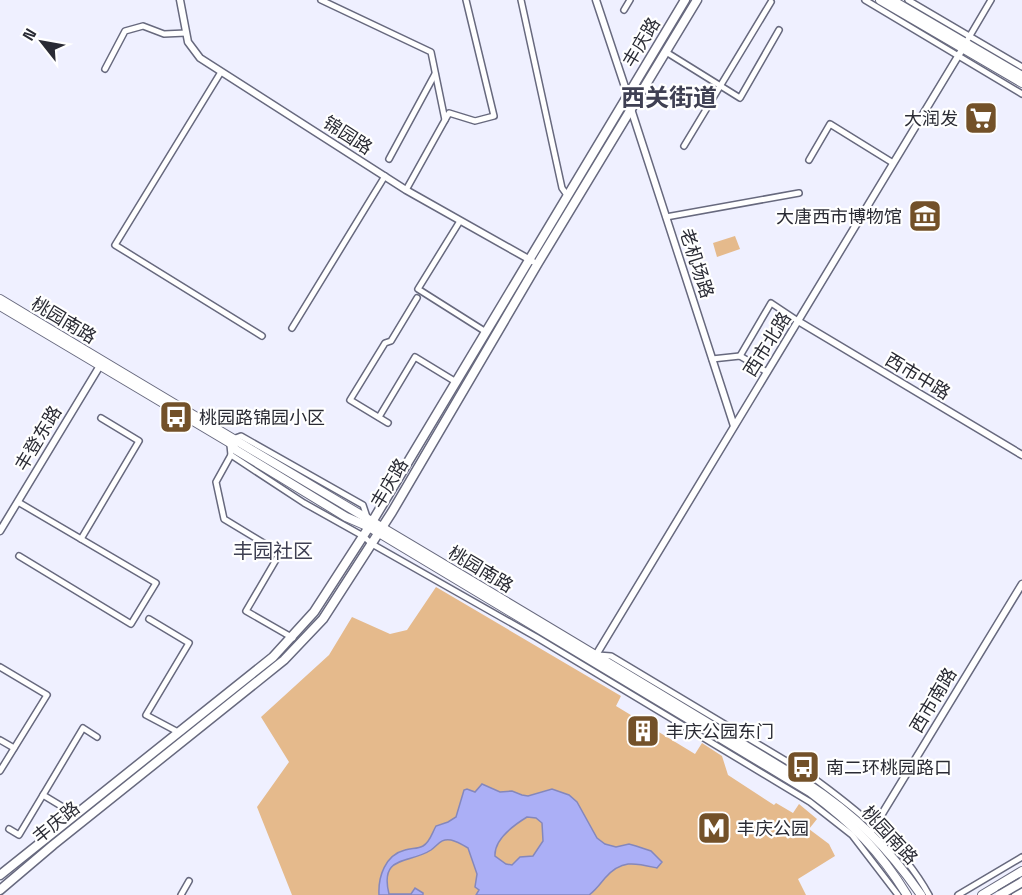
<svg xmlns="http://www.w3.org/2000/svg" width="1022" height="895" font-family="'Space Grotesk','Noto Sans SC',sans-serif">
<rect width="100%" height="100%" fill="#eff0ff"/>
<g fill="#e5ba8c">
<polygon points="735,236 740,249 717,257 713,243"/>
<polygon points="436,587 621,696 616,706 695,754 702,743 722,756 728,775 774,805 776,803 793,813 799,804 817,819 809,829 829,844 835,856 798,879 806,895 292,895 257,807 289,762 261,717 329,655 352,617 390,634 407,630"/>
</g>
<path fill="#abaff6" stroke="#8487bc" stroke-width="1.5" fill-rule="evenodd" d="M482 784 500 792 512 791 522 795 528 796 552 789 569 795 577 802 597 838 605 844 616 847 629 844 636 846 651 851 662 862 657 868C635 863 622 859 605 878 600 884 595 891 589 895H476L479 890 475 887 477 874 468 848C463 845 456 841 451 840 441 838 438 845 431 850 410 864 379 854 389 894H411L415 888 423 893V895H379C378 877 385 855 405 850 411 848 418 849 423 846 430 842 432 833 436 826L448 822 456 817 464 790 467 789 475 792ZM527 817 536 818 542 823 543 841 533 856 520 857 512 865 506 864 495 856C494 839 514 825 527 817Z"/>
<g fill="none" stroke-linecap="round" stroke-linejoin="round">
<defs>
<g id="minor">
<polyline points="321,0 431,52 445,120 406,190"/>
<polyline points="521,0 562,188 567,195"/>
<polyline points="865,0 1022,94"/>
<polyline points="908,0 1022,67"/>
<polyline points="624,10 630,0"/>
<polyline points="968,39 991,0"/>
<polyline points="666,52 740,98 779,30"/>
<polyline points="105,69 125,31 143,26 164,34 186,33"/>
<polyline points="221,72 115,245 262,336"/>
<polyline points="445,120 449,113 475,121 494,116 466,0"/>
<polyline points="684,146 771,2"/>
<polyline points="389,159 435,74"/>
<polyline points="809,160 830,124 893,163"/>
<polyline points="666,217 799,193"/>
<polyline points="460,221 418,289 486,332"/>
<polyline points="292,328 385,176"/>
<polyline points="740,356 771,303 798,321"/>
<polyline points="712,359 740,356 767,372"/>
<polyline points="379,417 415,357 456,382"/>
<polyline points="388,423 350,400 385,343 391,341 417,298"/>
<polyline points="233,439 241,436 363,505 367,517"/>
<polyline points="230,445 231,455 304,503 363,536 372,544 536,637 810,802 852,835 898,895"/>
<polyline points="231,455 216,482 224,519 280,553 246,611 293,638"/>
<polyline points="18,502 156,583 131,624 19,556"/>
<polyline points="81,539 139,441 101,418"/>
<polyline points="149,619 189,643 146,715 178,732"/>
<path d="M598 655 611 656 808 774C855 808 901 844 929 895"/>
<polyline points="0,667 47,695 0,771"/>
<polyline points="0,740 14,748"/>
<polyline points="76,815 43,795 83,728 97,737"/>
<polyline points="9,829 19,835 43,795"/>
<polyline points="181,895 189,881"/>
<polyline points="958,895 1022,857"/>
</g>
<g id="tertiary">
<polyline points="180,0 188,42 200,58 406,190 532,261"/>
<polyline points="596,0 628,96"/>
<polyline points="631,109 734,426"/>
<polyline points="798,321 1022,455"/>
<polyline points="0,531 101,364"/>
<polyline points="596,655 963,48"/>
<polyline points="871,832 1022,584"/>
</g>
<g id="secondary">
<polyline points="880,0 1022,83"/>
<polyline points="892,0 1022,76"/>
<path d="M0 299C268 461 538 618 805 782 854 814 888 847 921 895"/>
<path d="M0 306 230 443 236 450 346 517 369 527 810 792C852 823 880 851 907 895"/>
<polyline points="982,895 1022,871"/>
</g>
<g id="primary">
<polyline points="0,875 273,657 314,612 369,527 685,0"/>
<polyline points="0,890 53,845 284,660 323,619 392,512 538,263 697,0"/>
</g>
<polyline id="trunk" points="1016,895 1022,892"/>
</defs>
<use href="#minor" stroke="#67697e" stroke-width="8"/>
<use href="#tertiary" stroke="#67697e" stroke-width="9"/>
<use href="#secondary" stroke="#67697e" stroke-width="10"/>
<use href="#primary" stroke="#67697e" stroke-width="11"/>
<use href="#trunk" stroke="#67697e" stroke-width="11"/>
<use href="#minor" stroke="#fff" stroke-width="5"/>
<use href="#tertiary" stroke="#fff" stroke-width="6"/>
<use href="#secondary" stroke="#fff" stroke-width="8"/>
<use href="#primary" stroke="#fff" stroke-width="8"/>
<use href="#trunk" stroke="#fff" stroke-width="8"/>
<defs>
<polyline id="trunk-bridge" points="1000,895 1022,882"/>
</defs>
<use href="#trunk-bridge" stroke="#67697e" stroke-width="11" stroke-linecap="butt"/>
<use href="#trunk-bridge" stroke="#fff" stroke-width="8"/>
</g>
<defs>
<symbol id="supermarket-square" viewBox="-11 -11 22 22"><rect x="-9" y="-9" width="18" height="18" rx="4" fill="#735129" stroke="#fff"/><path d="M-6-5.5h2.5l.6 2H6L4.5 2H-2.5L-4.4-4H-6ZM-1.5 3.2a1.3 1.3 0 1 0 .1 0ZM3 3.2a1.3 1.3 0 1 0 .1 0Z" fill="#fff"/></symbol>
<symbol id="museum-square" viewBox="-11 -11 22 22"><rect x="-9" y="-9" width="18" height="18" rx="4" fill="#735129" stroke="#fff"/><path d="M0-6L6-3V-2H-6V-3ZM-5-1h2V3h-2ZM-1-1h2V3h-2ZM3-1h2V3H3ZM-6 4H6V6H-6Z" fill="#fff"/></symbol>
<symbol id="bus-square" viewBox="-11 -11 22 22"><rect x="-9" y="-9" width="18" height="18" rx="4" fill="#735129" stroke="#fff"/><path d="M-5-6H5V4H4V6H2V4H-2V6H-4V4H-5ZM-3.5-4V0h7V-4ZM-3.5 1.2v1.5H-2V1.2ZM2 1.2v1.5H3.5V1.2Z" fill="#fff"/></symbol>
<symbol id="building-square" viewBox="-11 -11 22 22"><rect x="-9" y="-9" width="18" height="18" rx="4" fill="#735129" stroke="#fff"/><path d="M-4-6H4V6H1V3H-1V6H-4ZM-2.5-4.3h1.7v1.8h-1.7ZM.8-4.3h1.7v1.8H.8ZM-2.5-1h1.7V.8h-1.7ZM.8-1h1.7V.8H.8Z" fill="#fff"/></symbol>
<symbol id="metro-square" viewBox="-11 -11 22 22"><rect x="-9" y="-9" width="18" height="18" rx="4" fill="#735129" stroke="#fff"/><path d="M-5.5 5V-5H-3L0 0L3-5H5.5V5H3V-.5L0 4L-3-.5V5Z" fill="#fff"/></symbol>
</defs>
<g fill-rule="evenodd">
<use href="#supermarket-square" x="962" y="99" width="38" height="38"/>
<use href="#museum-square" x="906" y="197" width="38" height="38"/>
<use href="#bus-square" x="157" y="398" width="38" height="38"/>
<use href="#building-square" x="624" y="712" width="38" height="38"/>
<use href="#bus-square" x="784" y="748" width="38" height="38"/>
<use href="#metro-square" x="695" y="809" width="38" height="38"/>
</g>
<g text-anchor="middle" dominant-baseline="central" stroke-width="4.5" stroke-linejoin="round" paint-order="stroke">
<g font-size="18" fill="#2a2b34" stroke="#fff">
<text transform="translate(641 42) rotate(-59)">丰庆路</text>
<text transform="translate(348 135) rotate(33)">锦园路</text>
<text transform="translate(697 263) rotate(72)">老机场路</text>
<text transform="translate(64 320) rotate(31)">桃园南路</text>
<text transform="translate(767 344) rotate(-58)">西市北路</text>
<text transform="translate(918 376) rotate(31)">西市中路</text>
<text transform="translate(38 438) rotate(-59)">丰登东路</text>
<text transform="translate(389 483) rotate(-59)">丰庆路</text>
<text transform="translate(481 569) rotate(31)">桃园南路</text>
<text transform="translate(933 700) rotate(-59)">西市南路</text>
<text transform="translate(56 822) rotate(-39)">丰庆路</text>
<text transform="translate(890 835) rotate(47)">桃园南路</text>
</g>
<g font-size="18" fill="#2a2b34" stroke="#fff" text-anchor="start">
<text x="958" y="118" text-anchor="end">大润发</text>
<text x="902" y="216" text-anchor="end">大唐西市博物馆</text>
<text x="199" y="417">桃园路锦园小区</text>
<text x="666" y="731">丰庆公园东门</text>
<text x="826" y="767">南二环桃园路口</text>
<text x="737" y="828">丰庆公园</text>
</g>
<g font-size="20" fill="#3f4053" stroke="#fff">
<text x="273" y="551">丰园社区</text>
</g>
<g font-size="24" font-weight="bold" fill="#3f4053" stroke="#fff">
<text x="669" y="97">西关街道</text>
</g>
</g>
<g transform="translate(42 42) rotate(301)" stroke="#ffffff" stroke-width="4.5" paint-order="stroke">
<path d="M0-4.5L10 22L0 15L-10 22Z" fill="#2a2b34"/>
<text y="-9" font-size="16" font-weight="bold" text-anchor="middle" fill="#2a2b34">N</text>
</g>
</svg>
